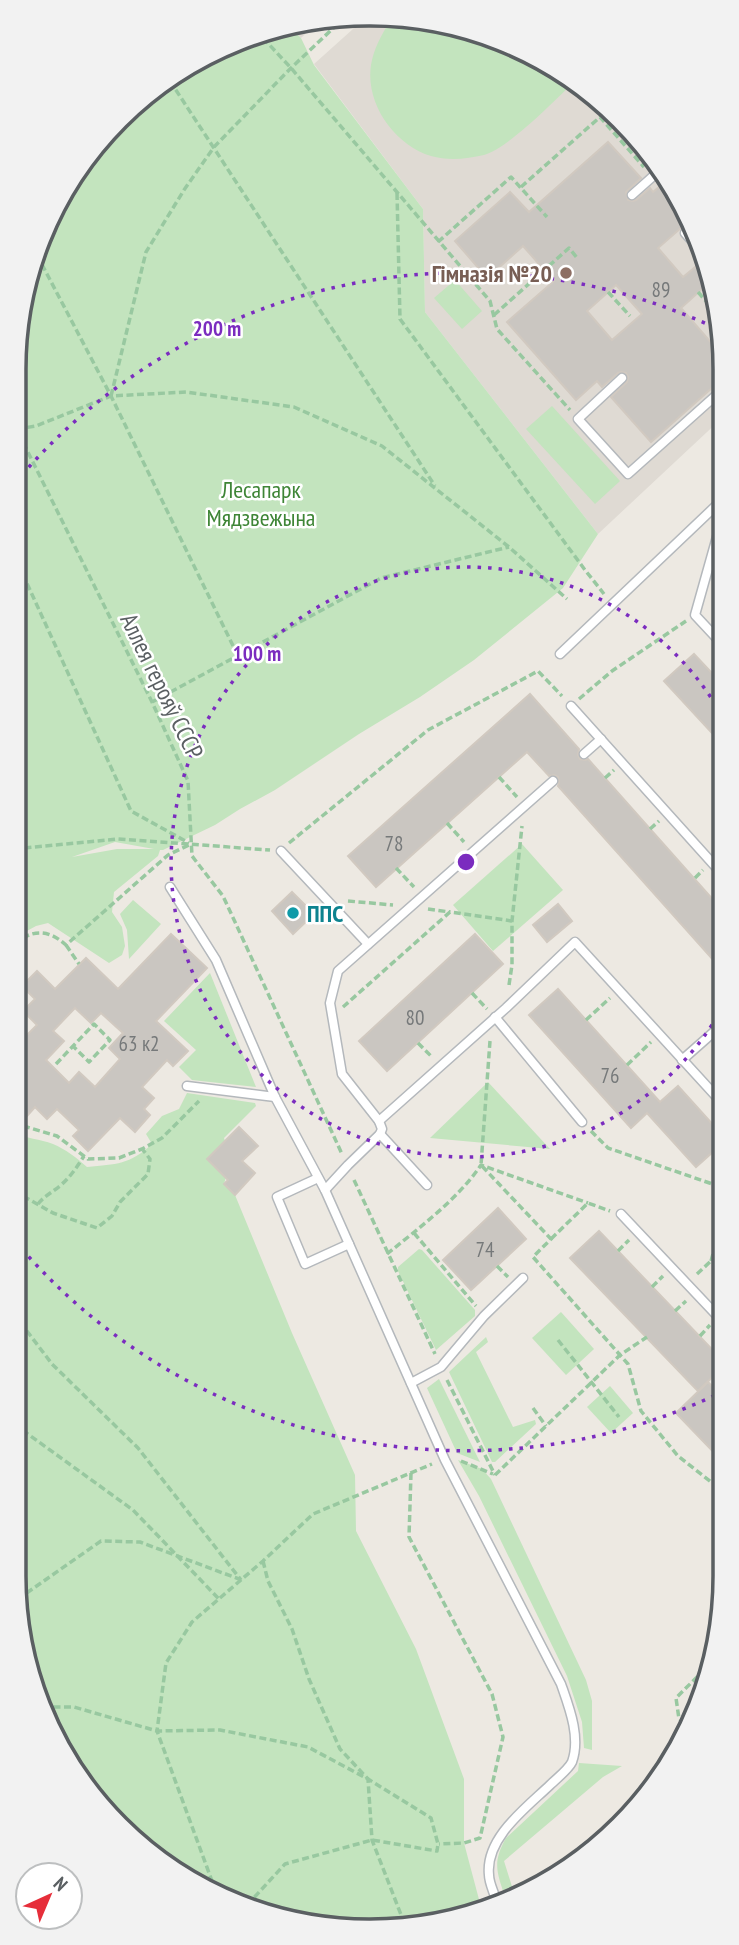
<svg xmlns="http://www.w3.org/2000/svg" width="739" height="1945" font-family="'PT Sans Narrow',sans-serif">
<rect width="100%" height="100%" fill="#ede9e2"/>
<g fill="#dfdad3">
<polygon points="323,17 301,38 291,28"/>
<polygon points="363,20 462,26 567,74 637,135 698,233 722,323 722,418 598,534 425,312 423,209 314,64"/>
</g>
<g fill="#c3e4be" fill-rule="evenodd">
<path d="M390 21 462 26 567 74 575 81C554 101 510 147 484 155 467 159 448 161 431 156 395 145 365 104 371 65 374 48 381 36 390 21Z"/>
<path d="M291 28 301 38 314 65 423 209 425 312 598 534 563 588 474 660 420 697 359 734 275 790 240 809 215 825 163 850H160L158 856 114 892 112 912 122 927 125 946 122 955 109 963 48 923 36 926 14 938V370L26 277 88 153 192 61ZM115 842 154 849H117L72 857Z"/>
<polygon points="455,280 482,311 462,329 434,298"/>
<polygon points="552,406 620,481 595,504 526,429"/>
<polygon points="522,844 563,890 493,951 453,905"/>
<polygon points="133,900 161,924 129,959 127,930 120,914"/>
<polygon points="210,973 256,1087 192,1080 179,1067 196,1050 164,1021"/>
<polygon points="488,1082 550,1149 430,1138"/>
<path d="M187 1093 255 1103 256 1106 224 1138 225 1141 208 1159 226 1177 224 1184 235 1195 292 1333 355 1475 356 1531 416 1649 464 1779V1843L481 1907 439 1924 323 1928 192 1884 102 1810 33 1690 14 1576V1132C26 1139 40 1139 53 1144 65 1149 77 1158 87 1167 117 1164 129 1165 152 1144L146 1134 162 1116 179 1109Z"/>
<polygon points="419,1249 422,1250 475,1310 475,1316 436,1350 398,1271 398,1267"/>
<polygon points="561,1312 594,1349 566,1375 532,1338"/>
<polygon points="486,1337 488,1342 476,1352 513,1427 535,1420 536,1424 495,1462 492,1462 449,1372"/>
<polygon points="439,1379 480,1462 457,1453 427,1388"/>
<polygon points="610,1386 633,1413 611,1433 587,1407"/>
<polygon points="458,1460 482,1469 491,1479 586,1680 592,1701 592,1750 584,1748 582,1722 567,1676 479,1496"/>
<path d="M579 1763 622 1766 603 1777 504 1861 514 1893 505 1897C497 1872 492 1863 506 1838L578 1771Z"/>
<polygon points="600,1841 567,1871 553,1877 586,1847"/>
</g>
<g fill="#cac6c1" stroke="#d1c9c0" stroke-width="2" fill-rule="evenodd">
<path d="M608 142 641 178 626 192 628 200 633 201 636 200 650 188 653 192 666 181 690 220 658 248 683 277 705 259 711 281 681 308 722 355V379L651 442 611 397 627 382 628 377 626 373 621 372 618 373 602 387 597 381 576 400 507 322 554 281 523 246 487 278 455 241 510 192 529 212ZM616 285 642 314 612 340 587 311Z"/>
<polygon points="694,654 723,685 723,745 664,681"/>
<polygon points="530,694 579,749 578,755 580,759 585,760 588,759 723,911 724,972 558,786 559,782 558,777 554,775 549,776 527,752 376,887 348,856"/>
<polygon points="292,892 314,914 293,934 272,911"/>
<polygon points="558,904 572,921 547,942 533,925"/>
<path d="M171 934 207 968 156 1021 188 1051 173 1066 167 1060 142 1087 154 1098 144 1109 150 1115 135 1132 120 1118 88 1151 73 1136 79 1130 57 1109 47 1119 35 1107 27 1116 14 1104V1048L37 1025 23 1011 35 999 22 986 37 971 55 989 86 958 118 989ZM75 1008 91 1023 101 1013 123 1033 109 1048 120 1059 95 1087 79 1072 69 1083 46 1060 64 1041 53 1031Z"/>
<polygon points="475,934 503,964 387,1071 359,1041"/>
<polygon points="558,989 660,1102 678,1086 724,1137 724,1142 696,1167 647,1113 631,1128 529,1015"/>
<polygon points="239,1127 258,1146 242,1161 255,1173 235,1195 224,1184 228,1180 207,1159"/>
<polygon points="498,1208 526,1239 471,1290 443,1260"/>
<polygon points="599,1231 724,1362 724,1366 698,1391 570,1258"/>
<polygon points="708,1382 725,1400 725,1464 676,1413"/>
</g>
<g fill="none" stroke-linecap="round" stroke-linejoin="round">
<defs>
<g id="lane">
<polyline points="632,195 659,171"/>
<polyline points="685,233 703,253"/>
<polyline points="622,378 578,419 628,474 722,390"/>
<polyline points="722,519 695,615 723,645"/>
<polyline points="560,654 722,500"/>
<polyline points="571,706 723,875"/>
<polyline points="584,754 601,739"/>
<polyline points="281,851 368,944"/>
<path d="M170 887 216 960 275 1097 325 1190 445 1460 561 1684C569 1707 581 1737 572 1762 568 1770 557 1778 550 1785 526 1808 485 1838 489 1875 489 1883 494 1892 496 1900"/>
<polyline points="495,1017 582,1122"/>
<polyline points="682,1060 724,1023"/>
<polyline points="187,1086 275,1097"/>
<polyline points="379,1121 342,1074 330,1003 338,971 553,781"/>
<polyline points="380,1134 427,1185"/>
<polyline points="318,1178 277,1197 305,1264 349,1244"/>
<polyline points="325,1190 348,1165 380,1134 382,1129 379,1121 506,1008 575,942 724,1105"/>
<polyline points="621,1214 724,1323"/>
<polyline points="411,1383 441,1367 484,1316 523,1278"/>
</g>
</defs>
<use href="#lane" stroke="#b4b8bc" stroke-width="11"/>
<g stroke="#98c8a0" stroke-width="3.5" stroke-dasharray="7 3.5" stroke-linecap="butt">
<polyline points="263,38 291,68 490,301 497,329 570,410"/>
<polyline points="170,81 435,486"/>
<polyline points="521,187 600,117 644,167"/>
<polyline points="397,193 400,319 585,570 604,594"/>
<polyline points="438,242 511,177 547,217"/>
<polyline points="37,255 111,396 238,656"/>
<polyline points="608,292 630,316"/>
<polyline points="698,292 721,318"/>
<polyline points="494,315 569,248 578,259"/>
<polyline points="111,396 146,252 184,190 214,147 291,68 344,18"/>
<polyline points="14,424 152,702 188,781 192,856 223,896 342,1154"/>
<polyline points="17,429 36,426 111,396 186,392 294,407 382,446 509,547 567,599"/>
<polyline points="14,555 131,811 189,843"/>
<polyline points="720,682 723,679"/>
<polyline points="579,699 612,671 686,621"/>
<polyline points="152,702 381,578 509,547"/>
<polyline points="499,777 517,797"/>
<polyline points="605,778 614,770"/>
<polyline points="447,823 464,842"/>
<polyline points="650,829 659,821"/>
<polyline points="289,843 428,730 538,671 562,696"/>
<polyline points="14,849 118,839 270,850"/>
<polyline points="396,868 414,887"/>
<polyline points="695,878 703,870"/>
<polyline points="348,901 393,905"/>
<polyline points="428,909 450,912"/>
<path d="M14 944C33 929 48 929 66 945L168 855 189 845"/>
<polyline points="66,945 79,964"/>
<polyline points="509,985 512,965 512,921 522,826"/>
<polyline points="472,993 487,1009"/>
<polyline points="343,1007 450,912 512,921"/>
<polyline points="586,1020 610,998"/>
<polyline points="490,1041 481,1165 551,1239 533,1257 628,1364 641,1411 678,1456 711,1482 725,1483"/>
<polyline points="418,1043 431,1056"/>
<polyline points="56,1064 94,1024 110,1040 89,1062 73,1046"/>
<polyline points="627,1065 651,1042"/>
<polyline points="14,1121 17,1124 57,1136 88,1159 119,1158 142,1149 162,1138 199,1101"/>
<polyline points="591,1131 608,1148 724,1188"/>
<polyline points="14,1135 17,1124"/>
<polyline points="354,1180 435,1354"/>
<polyline points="14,1191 53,1213 97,1228 112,1216 120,1202 148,1174 150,1159 143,1150"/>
<path d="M38 1204C44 1196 53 1192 61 1185 71 1176 77 1167 84 1156"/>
<polyline points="414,1233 476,1306"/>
<polyline points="551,1239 588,1203 610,1211"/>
<polyline points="618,1251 629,1240"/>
<path d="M387 1254C419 1228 458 1199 481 1165L588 1203"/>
<polyline points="711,1261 724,1215"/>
<polyline points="497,1266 508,1277"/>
<polyline points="697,1274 711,1261 724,1260"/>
<polyline points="652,1287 663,1276"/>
<polyline points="675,1311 686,1301"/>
<polyline points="14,1314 52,1364 138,1448 241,1580"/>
<polyline points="700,1336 710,1325"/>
<polyline points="558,1340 619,1417"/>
<polyline points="447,1380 495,1475"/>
<polyline points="533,1408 546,1426"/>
<polyline points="14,1424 133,1510 219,1599"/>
<polyline points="461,1461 493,1474"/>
<polyline points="411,1473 409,1537 492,1694 503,1737 480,1838 464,1843 439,1844"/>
<polyline points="495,1475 620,1355 647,1337"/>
<polyline points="263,1561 268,1581 292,1629 309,1679 340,1749 368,1779 372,1840 405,1925"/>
<polyline points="18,1599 101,1541 140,1542 239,1579"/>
<polyline points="43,1707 74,1707 157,1731 220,1730 308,1747 368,1779 431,1818 438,1844 437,1851 372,1840 285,1864 249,1903"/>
<polyline points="685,1724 679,1719 676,1698 714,1660"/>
<polyline points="216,1892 157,1731 166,1663 192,1622 263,1561 313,1514 432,1464"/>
</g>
<use href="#lane" stroke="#fff" stroke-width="8"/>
</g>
<g fill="none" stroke="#7b2cbf" stroke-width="3.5" stroke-dasharray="3.5 7">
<path d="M723 1007A295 295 0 1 1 723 717"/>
<path d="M724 1391A589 589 0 0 1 15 1241M15 483A589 589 0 0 1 720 330"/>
</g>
<circle fill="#8d6e63" stroke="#fff" stroke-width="2.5" cx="566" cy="273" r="7"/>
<circle fill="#0f9aa8" stroke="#fff" stroke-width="2.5" cx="293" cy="913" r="7"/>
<g text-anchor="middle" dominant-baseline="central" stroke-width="5" stroke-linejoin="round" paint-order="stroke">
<g font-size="21" fill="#76797a">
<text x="661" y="289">89</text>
<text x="394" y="843">78</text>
<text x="415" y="1017">80</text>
<text x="139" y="1043">63 к2</text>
<text x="610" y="1075">76</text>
<text x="485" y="1249">74</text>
</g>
<g font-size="24" font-weight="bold" fill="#785e54" stroke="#fff" text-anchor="end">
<text x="552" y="273">Гімназія №20</text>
</g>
<g font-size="24" fill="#3e8536" stroke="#fff">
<text x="261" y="489">Лесапарк<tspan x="261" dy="28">Мядзвежына</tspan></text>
</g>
<g font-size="24" fill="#5a5f62" stroke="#fff">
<text transform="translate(162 686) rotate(64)">Аллея герояў СССР</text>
</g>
<g font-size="24" font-weight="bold" fill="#0d838f" stroke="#fff" text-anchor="start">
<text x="307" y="913">ППС</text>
</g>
</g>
<path d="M0 0H739V1945H0ZM369 26H370A343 343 0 0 1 713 369V1576A343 343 0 0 1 370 1919H369A343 343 0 0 1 26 1576V369A343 343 0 0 1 369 26Z" fill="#f2f2f2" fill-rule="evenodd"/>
<path fill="none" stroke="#5a5f62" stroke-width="3.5" d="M369 26H370A343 343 0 0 1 713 369V1576A343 343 0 0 1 370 1919H369A343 343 0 0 1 26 1576V369A343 343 0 0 1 369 26Z"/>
<circle cx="466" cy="862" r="10" fill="#7b2cbf" stroke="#fff" stroke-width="3.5"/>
<g font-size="21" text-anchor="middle" font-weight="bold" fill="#7b2cbf" stroke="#fff" stroke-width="5" stroke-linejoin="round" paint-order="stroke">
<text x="217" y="336">200 m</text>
<text x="257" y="661">100 m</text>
</g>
<g transform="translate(49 1896) rotate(44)"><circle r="33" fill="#ffffff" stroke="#bdbfc0" stroke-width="2"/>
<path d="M0-5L12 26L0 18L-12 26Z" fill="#e62e3a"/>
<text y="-10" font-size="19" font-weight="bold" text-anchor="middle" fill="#5a5f62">N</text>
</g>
</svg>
